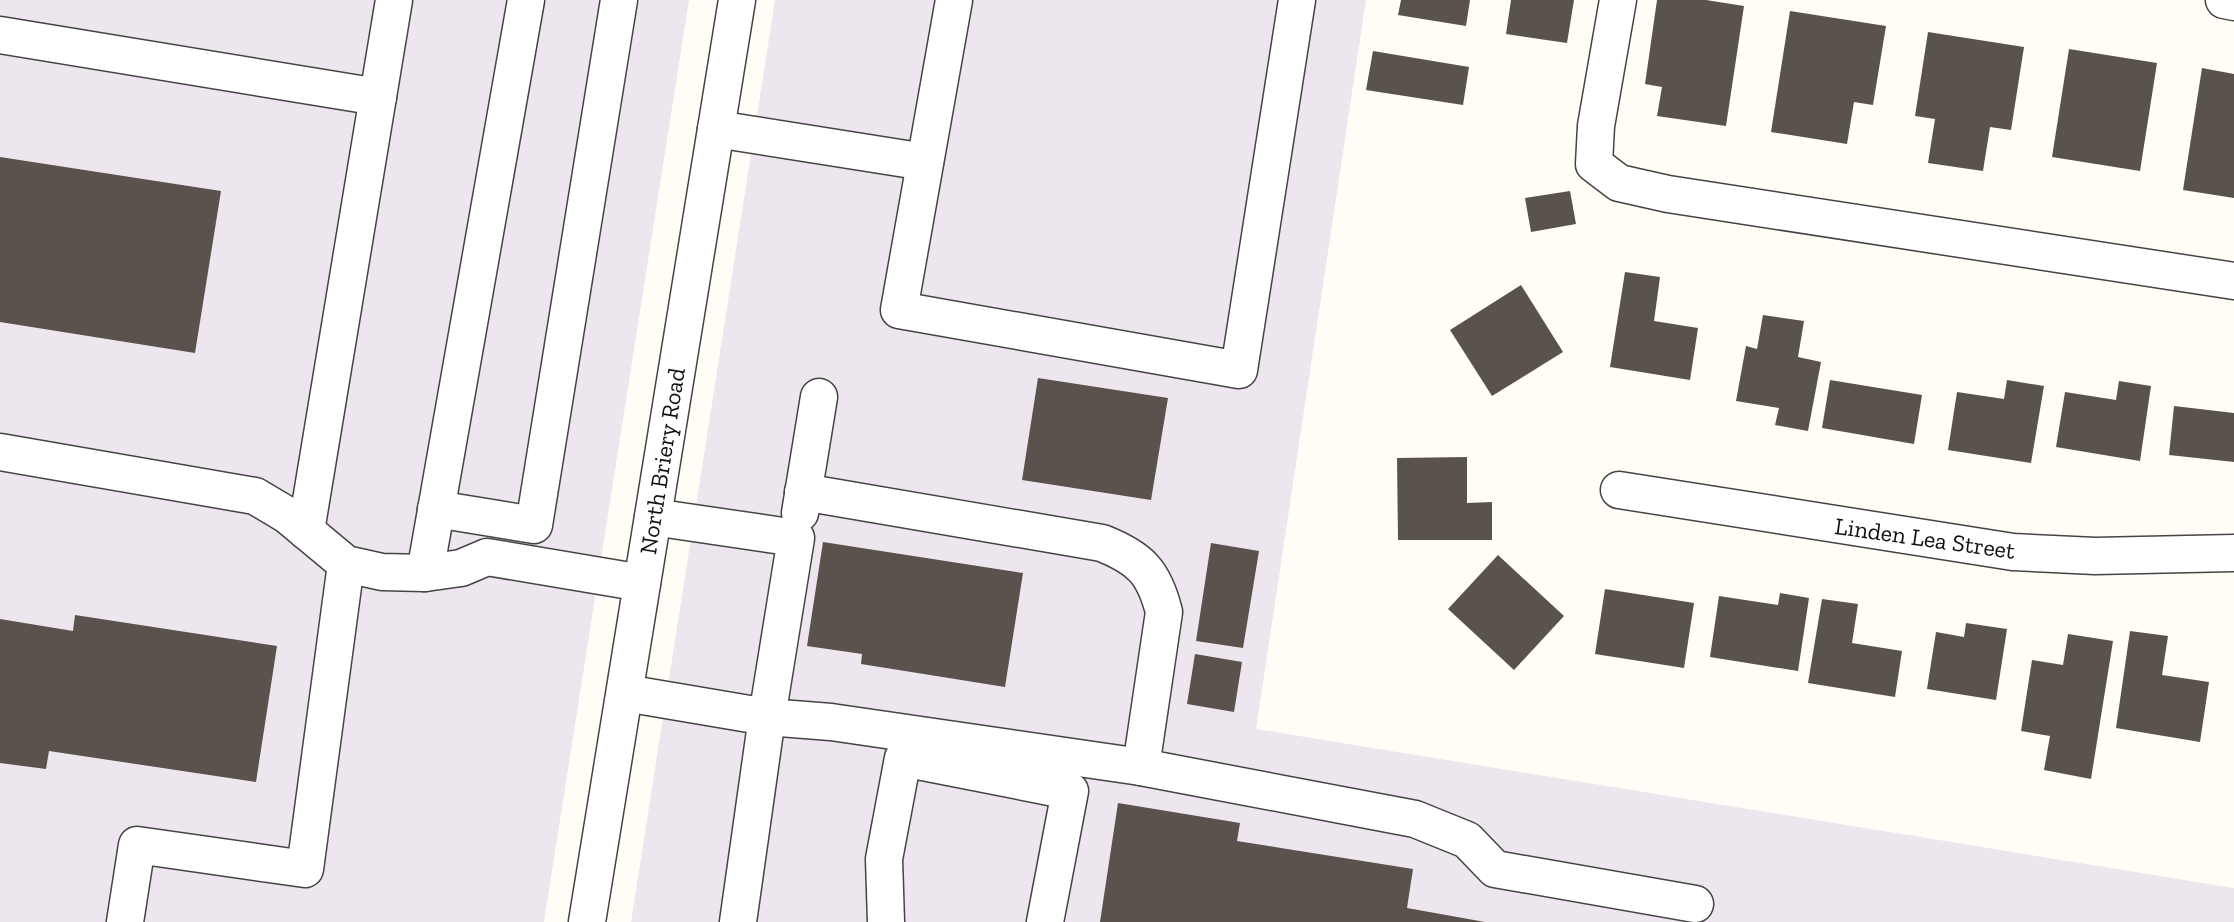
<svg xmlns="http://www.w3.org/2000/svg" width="2234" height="922" font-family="'Zilla Slab',serif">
<rect width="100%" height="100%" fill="#fffdf5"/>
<g fill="#eee6ef">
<polygon points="0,0 689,0 544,922 0,922"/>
<polygon points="775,0 1366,0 1256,729 2234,888 2234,922 631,922"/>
</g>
<g fill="#5a524d">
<polygon points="1401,0 1470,0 1466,26 1398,15"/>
<polygon points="1511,0 1574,0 1567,43 1506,34"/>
<polygon points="1657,0 1706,0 1744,6 1726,126 1657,116 1662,87 1645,84"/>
<polygon points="1790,11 1886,26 1873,105 1854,102 1847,144 1771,132"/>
<polygon points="1928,32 2024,47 2011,130 1990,127 1983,171 1928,163 1935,119 1915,116"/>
<polygon points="2069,49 2157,63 2140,171 2052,157"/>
<polygon points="1373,51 1469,67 1463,105 1366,90"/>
<polygon points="2202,68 2234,74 2234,198 2183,190"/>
<polygon points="0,157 221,191 195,353 0,322"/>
<polygon points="1570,191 1576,224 1531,232 1525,198"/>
<polygon points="1625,272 1660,277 1654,321 1698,328 1690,380 1610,367"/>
<polygon points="1521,285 1563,352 1492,396 1450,330"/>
<polygon points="1763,315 1804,321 1798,357 1821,362 1808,431 1775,425 1779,408 1736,401 1746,346 1757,349"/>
<polygon points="1038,378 1168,398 1151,500 1022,480"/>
<polygon points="1830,380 1922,395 1914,444 1822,428"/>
<polygon points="2007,380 2044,386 2031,463 1948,450 1957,392 2004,399"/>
<polygon points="2119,381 2151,386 2140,461 2056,447 2065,392 2116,400"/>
<polygon points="2174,406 2234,413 2234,462 2169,455"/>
<polygon points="1467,457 1467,503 1492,502 1492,540 1398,540 1397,458"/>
<polygon points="823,542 1023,573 1005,687 861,664 862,654 807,646"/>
<polygon points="1211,543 1259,551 1243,648 1196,641"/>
<polygon points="1498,555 1564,616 1514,670 1448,609"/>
<polygon points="1605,589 1694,603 1684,668 1595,654"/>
<polygon points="1780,593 1809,598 1798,671 1710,657 1719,596 1778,605"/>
<polygon points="1822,599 1858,604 1852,643 1902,651 1895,697 1808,683"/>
<polygon points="75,615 277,646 256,782 49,751 46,769 0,763 0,619 73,631"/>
<polygon points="1966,623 2007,629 1996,700 1927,689 1936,632 1964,637"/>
<polygon points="2130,631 2168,636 2162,675 2209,682 2200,742 2116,728"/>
<polygon points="2068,634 2113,641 2091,779 2044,770 2050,736 2021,731 2032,660 2063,665"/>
<polygon points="1195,654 1242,662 1234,712 1187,704"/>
<polygon points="1118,803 1240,823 1237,841 1413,869 1407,908 1485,922 1100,922"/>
</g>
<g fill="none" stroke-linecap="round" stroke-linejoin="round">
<defs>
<g id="minor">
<polyline points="954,0 899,310 1239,370 1297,0"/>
<polyline points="1618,0 1596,126 1594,164 1619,183 1668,194 2234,281"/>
<polyline points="2224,0 2234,2"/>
<polyline points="0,35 378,97"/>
<polyline points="716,129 925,162"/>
<polyline points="0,452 255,496 287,515 346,564 382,572 425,573 461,568 487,557 642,583"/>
<polyline points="1619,490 2013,552 2095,556 2234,553"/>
<path d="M803 492 1102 543C1140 558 1154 572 1164 612L1141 767 1415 819 1467 840 1495 869 1695 904"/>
<polyline points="436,509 534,525 619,0"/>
<polyline points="800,513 819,397"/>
<polyline points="653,517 796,538 767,717 831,722 1141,767"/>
<polyline points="306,531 394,0"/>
<polyline points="425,573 526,0"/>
<polyline points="625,693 767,717 738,922"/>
<polyline points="125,922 137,845 305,869 346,564"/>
<polyline points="587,922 737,0"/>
<polyline points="886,922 884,859 903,758 1070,791 1045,922"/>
</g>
</defs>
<use href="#minor" stroke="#444" stroke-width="39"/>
<use href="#minor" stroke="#fff" stroke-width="36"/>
</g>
<g text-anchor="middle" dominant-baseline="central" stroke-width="8" stroke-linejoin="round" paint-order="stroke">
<g font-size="24" fill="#111" stroke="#fff">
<text transform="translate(662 461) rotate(-81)">North Briery Road</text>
<text transform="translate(1925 538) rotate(8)">Linden Lea Street</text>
</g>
</g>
</svg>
